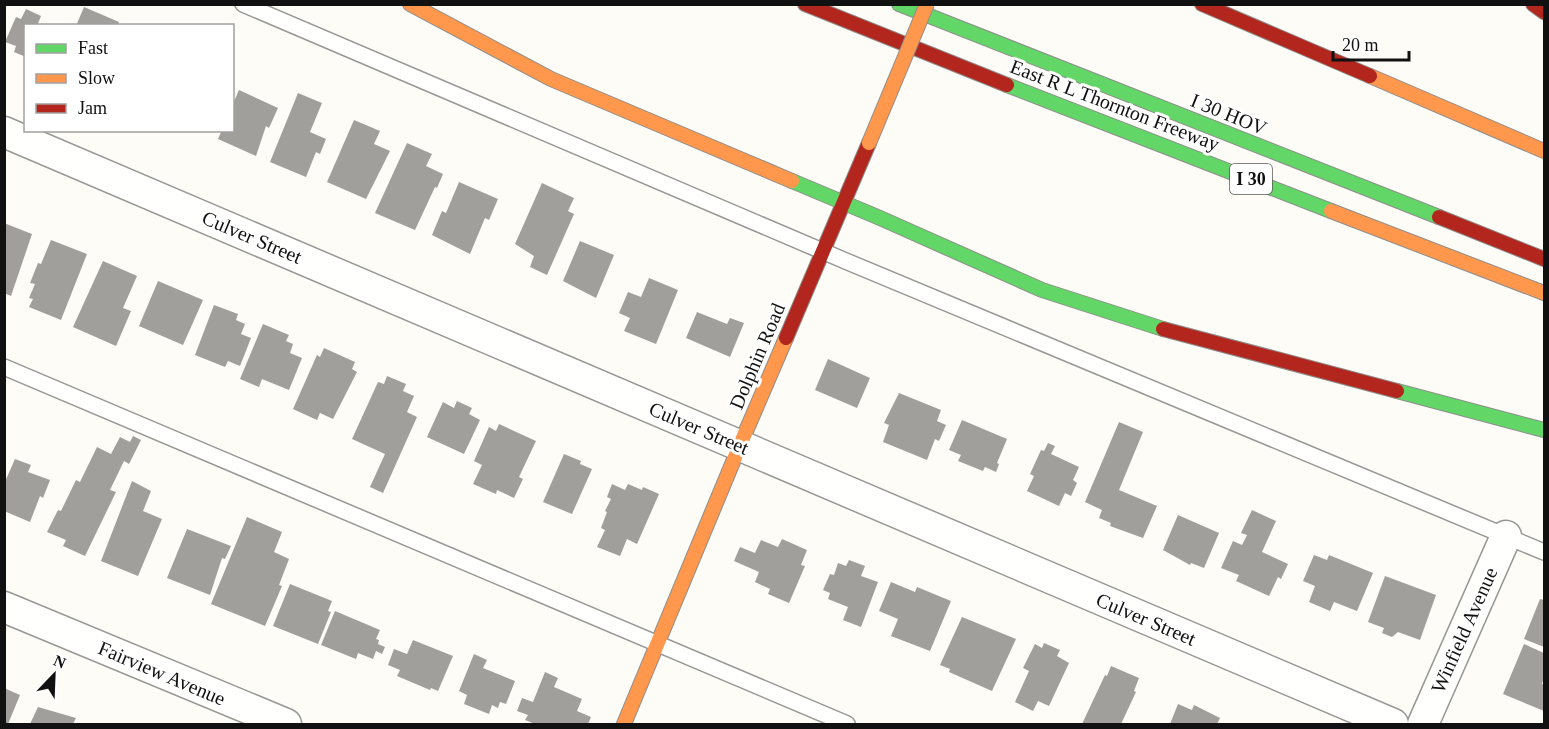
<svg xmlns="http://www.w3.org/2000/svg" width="1549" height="729" font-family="Georgia,serif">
<rect width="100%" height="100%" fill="#fdfcf7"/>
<g fill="#a19f9c">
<polygon points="84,7 119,22 117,26 76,26"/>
<polygon points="26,9 41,16 37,26 26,26 26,57 14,52 16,46 5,42 16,17 21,19"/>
<polygon points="239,90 278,108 269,128 266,126 256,156 218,139 222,130 232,130 232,106"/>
<polygon points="298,93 322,103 310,132 326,139 320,154 316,152 306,177 270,162"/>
<polygon points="354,120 380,131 374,144 390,151 366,199 327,182"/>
<polygon points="407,143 432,154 426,166 443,174 437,188 435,187 415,230 375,213"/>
<polygon points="459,182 498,199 489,220 485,218 470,254 432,235 442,211 446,213"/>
<polygon points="542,183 574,198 568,211 574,214 547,275 530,267 534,256 515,244"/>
<polygon points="4,223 32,234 11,296 4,293"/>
<polygon points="51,240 87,254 61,320 29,307 33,299 29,298 35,284 30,283 38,263 41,264"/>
<polygon points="580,241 614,255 596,298 563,281"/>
<polygon points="103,261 137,276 123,308 131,311 116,346 73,327"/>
<polygon points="649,278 678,290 656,344 624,331 630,318 619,313 628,292 641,297"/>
<polygon points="158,281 203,300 183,345 139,326"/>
<polygon points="214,305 238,314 236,320 245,324 241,334 251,338 240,366 228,361 225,367 195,355"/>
<polygon points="697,312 727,324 730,318 744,323 730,357 686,338"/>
<polygon points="263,324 289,335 286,341 293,344 290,353 302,358 289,390 262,379 259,387 240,379"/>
<polygon points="324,348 355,362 352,369 357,372 333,419 320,413 317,420 293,409 317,355 320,357"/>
<polygon points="828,359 870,378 857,408 815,390"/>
<polygon points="387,376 406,384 403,391 414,396 407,412 417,417 383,493 370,487 385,454 352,439 378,382 384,384"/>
<polygon points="899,393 941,410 937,421 946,425 939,441 935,439 927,460 883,442 889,425 884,423"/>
<polygon points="457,401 472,408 469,414 480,420 464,454 427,437 443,402 454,408"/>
<polygon points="962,420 1007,439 997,463 999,464 996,472 985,467 983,471 958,461 961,455 949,450"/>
<polygon points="1119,422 1143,432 1119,490 1157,506 1143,538 1110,526 1111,523 1099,518 1102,510 1085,502"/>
<polygon points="499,424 536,441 519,477 523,479 514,498 497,490 496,494 473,484 482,465 474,461 489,427 496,431"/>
<polygon points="133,436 141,440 129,464 124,461 110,490 116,492 85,556 63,546 66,540 47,532 58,510 61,511 76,480 80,482 97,447 111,454 120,437 130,442"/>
<polygon points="1048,443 1055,446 1051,454 1079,467 1073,480 1077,483 1071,496 1065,493 1059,506 1027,491 1034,476 1030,474 1041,450 1044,451"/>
<polygon points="564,454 581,461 580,464 592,469 572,514 543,502"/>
<polygon points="15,459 31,465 28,472 50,480 43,498 40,496 30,522 4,511 4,484"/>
<polygon points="132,481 151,491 143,511 162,519 138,576 101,561"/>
<polygon points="612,484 625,490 628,484 642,490 643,487 659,494 637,544 627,539 620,556 597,547 605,530 601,528 607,512 605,511 611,499 607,497"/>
<polygon points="1252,510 1276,521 1262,552 1288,564 1281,579 1278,577 1269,596 1236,581 1239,575 1221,568 1233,541 1242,545 1247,535 1241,533"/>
<polygon points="1178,515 1219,533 1204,568 1191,563 1190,565 1163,550"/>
<polygon points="247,517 282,532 274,552 289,559 279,585 282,586 265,626 211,604"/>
<polygon points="187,529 231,546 225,559 222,558 210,595 167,578"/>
<polygon points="782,539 807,550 801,565 805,566 789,603 768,594 770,589 755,582 759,572 734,561 740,547 755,553 761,540 778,547"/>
<polygon points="1314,555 1327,560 1329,555 1373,573 1357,611 1334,602 1330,611 1309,602 1315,586 1303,581"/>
<polygon points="849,560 865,566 861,576 878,582 861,627 843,620 848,607 828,599 830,593 823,590 830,574 834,575 838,563 846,566"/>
<polygon points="1385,576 1436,595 1420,640 1398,632 1392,637 1382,633 1384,628 1368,622"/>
<polygon points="891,582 915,592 917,587 951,601 930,651 891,636 898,619 879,611"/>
<polygon points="290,584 332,601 328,611 331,612 318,644 273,626"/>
<polygon points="1540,599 1544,600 1544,647 1524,639"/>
<polygon points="335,611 380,630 376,639 379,640 378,644 385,647 382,654 376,651 373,659 358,653 356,659 321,645"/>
<polygon points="962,617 1016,639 992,691 949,672 950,669 940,665"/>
<polygon points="413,640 453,656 438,691 431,688 430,690 397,676 400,670 388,665 394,649 407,654"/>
<polygon points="1044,643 1060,650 1057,656 1069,663 1049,706 1038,701 1033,711 1015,702 1029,671 1023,668 1035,644 1042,648"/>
<polygon points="1524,644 1544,653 1543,657 1544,658 1544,677 1542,684 1544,685 1544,711 1503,694"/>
<polygon points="474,654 487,660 483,668 515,681 506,704 500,702 498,708 492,705 489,714 464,704 467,695 459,691"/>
<polygon points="1111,666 1139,678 1134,691 1136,692 1121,724 1082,724 1105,675 1107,676"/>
<polygon points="545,672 558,678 554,687 582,699 577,711 591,717 588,724 535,724 525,720 528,715 517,711 522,698 533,702"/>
<polygon points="4,688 20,695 8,724 4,724"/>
<polygon points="1178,704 1192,710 1194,705 1220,718 1217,724 1170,724"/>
<polygon points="38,707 76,718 73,724 30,724"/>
</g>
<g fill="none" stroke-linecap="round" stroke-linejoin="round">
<defs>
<g id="lane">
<polyline points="243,4 848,262 1544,552"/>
<polyline points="4,367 847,724"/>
</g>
<g id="street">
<polyline points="4,132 1393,724"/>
<polyline points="4,607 286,724"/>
<polyline points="1423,724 1506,536"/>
</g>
<g id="fast">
<polyline points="899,4 1439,217"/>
<polyline points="1007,85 1331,211"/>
<polyline points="792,181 880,218 1042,290 1163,329"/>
<polyline points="1397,391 1544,430"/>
</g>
<g id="slow">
<polyline points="410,4 551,79 792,181"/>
<polyline points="1370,76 1544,151"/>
<polyline points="1331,211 1544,293"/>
<polyline points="624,724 740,445 786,338"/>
</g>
<g id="jam">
<polyline points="805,4 1007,85"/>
<polyline points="1202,4 1370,76"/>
<polyline points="1533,4 1544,12"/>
<polyline points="1439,217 1544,259"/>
<polyline points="1163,329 1397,391"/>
<polyline points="786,338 869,143"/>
</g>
</defs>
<use href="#lane" stroke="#979795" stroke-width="18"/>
<use href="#street" stroke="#979795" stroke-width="33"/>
<use href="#fast" stroke="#8e8d8b" stroke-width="16"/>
<use href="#slow" stroke="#8e8d8b" stroke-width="16"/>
<use href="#jam" stroke="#8e8d8b" stroke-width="16"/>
<use href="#lane" stroke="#fffffe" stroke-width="15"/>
<use href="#street" stroke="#fffffe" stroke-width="30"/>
<use href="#fast" stroke="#63d668" stroke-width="14"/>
<use href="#slow" stroke="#ff974d" stroke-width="14"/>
<use href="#jam" stroke="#b3261e" stroke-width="14"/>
<defs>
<polyline id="slow-bridge" points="869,143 927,4"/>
</defs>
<use href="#slow-bridge" stroke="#8e8d8b" stroke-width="16" stroke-linecap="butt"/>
<use href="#slow-bridge" stroke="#ff974d" stroke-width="14"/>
</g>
<g text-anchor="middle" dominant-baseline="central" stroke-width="6" stroke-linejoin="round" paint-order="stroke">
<rect fill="#fff" stroke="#585858" stroke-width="1.5" x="1230" y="164" width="42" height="30" rx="4.5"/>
<g font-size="18" font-weight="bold" fill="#111">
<text x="1251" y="179">I 30</text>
</g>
<g font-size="20" fill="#111" stroke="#fff">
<text transform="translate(1115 105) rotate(21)">East R L Thornton Freeway</text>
<text transform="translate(1229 114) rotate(22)">I 30 HOV</text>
<text transform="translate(252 237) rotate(23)">Culver Street</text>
<text transform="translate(757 356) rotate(-67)">Dolphin Road</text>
<text transform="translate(699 428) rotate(23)">Culver Street</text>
<text transform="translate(1146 619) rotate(23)">Culver Street</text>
<text transform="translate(1464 630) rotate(-66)">Winfield Avenue</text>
<text transform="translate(162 673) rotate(23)">Fairview Avenue</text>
</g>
</g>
<rect width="1549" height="729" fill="none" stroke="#111111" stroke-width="12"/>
<rect x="24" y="24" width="210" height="108" fill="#ffffff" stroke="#a0a0a0" stroke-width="1.5"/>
<rect x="36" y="44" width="30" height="9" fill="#63d668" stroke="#a0a0a0" stroke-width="1.5"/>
<text x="78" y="54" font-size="18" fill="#111111">Fast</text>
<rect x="36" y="74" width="30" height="9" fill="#ff974d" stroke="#a0a0a0" stroke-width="1.5"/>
<text x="78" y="84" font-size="18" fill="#111111">Slow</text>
<rect x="36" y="104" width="30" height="9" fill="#b3261e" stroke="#a0a0a0" stroke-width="1.5"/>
<text x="78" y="114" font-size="18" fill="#111111">Jam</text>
<g transform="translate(54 675) rotate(23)" stroke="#ffffff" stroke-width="4.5" paint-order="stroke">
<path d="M0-4.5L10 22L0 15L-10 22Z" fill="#111111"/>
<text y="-9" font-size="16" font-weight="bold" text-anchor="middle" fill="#111111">N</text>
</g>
<path d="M1333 51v9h76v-9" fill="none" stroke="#111111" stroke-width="3"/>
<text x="1342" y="51" font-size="18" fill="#111111" stroke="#ffffff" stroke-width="4.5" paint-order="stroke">20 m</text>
</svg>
